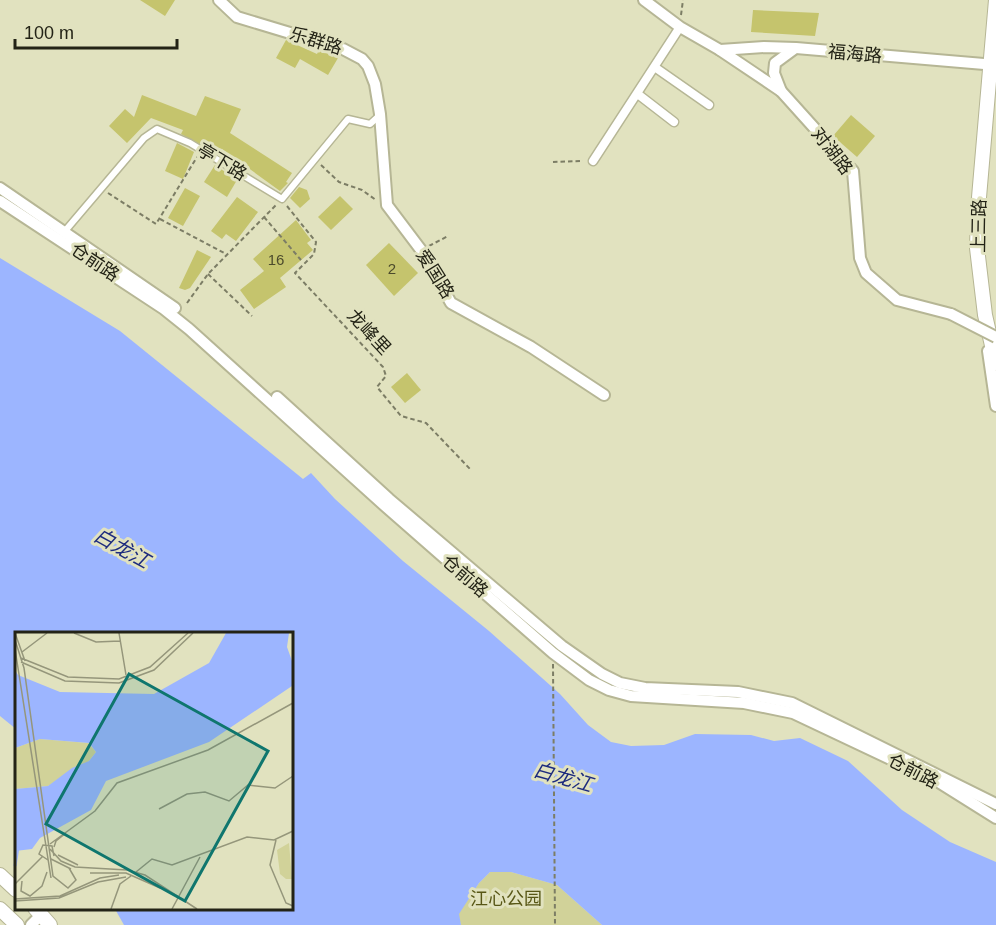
<svg xmlns="http://www.w3.org/2000/svg" width="996" height="925" font-family="Arial,'Noto Sans SC',sans-serif">
<style>
.green{fill:#d1d299}
.water{fill:#9cb5ff}
.building{fill:#c5c46d}
.lines{fill:none;stroke-linecap:round;stroke-linejoin:round}
.pedestrian-casing{stroke:#b6b695;stroke-width:9}
.minor-casing{stroke:#b6b695;stroke-width:11}
.tertiary-casing{stroke:#b6b695;stroke-width:14}
.primary-casing{stroke:#b6b695;stroke-width:16}
.path{stroke:#7c7d65;stroke-width:2;stroke-dasharray:4.5 3;stroke-linecap:butt}
.pedestrian{stroke:#fff;stroke-width:6}
.minor{stroke:#fff;stroke-width:8}
.tertiary{stroke:#fff;stroke-width:10}
.primary{stroke:#fff;stroke-width:14}
.tertiary-bridge-casing{stroke:#b6b695;stroke-width:14;stroke-linecap:butt}
.tertiary-bridge{stroke:#fff;stroke-width:10}
.labels{text-anchor:middle;stroke-width:6;stroke-linejoin:round;paint-order:stroke}
.number-label{font-size:15px;fill:#4c4b2c}
.street-label{font-size:18px;fill:#232316;stroke:#e1e2bf}
.park-label{font-size:18px;fill:#585716;stroke:#e1e2bf}
.water-label{font-size:20px;font-style:italic;fill:#1d2b7e;stroke:#e1e2bf}
.inset-river{fill:none;stroke:#9cb5ff;stroke-width:3}
.inset-road{fill:none;stroke:#95967b;stroke-width:1.5}
.view{fill:#0f766e;fill-opacity:0.15;stroke:#0f766e;stroke-width:3}
.inset-edge{fill:none;stroke:#232316;stroke-width:3}
</style>
<rect width="100%" height="100%" fill="#e1e2bf"/>
<polygon class="green" points="490,872 511,872 557,885 602,925 461,925 458,914 479,883"/>
<polygon class="water" points="0,258 120,331 303,479 311,473 335,499 403,561 489,631 560,694 588,725 611,742 631,746 664,745 695,734 751,735 774,741 800,738 848,761 902,810 950,842 996,862 996,925 602,925 557,885 511,872 490,872 479,883 459,914 461,925 124,925 115,909 291,908 291,634 16,634 16,729 0,716"/>
<g class="building">
<polygon points="140,0 175,0 165,16"/>
<polygon points="753,10 819,13 815,36 751,32"/>
<polygon points="286,40 317,54 319,50 338,58 328,75 300,59 295,68 276,58"/>
<polygon points="142,95 196,116 205,96 241,109 230,133 292,173 286,182 288,183 280,191 222,149 219,155 181,134 183,130 151,118 127,143 109,126 125,109 134,117"/>
<polygon points="851,115 875,136 857,157 833,136"/>
<polygon points="177,143 194,152 183,179 165,171"/>
<polygon points="215,165 237,180 227,197 204,182"/>
<polygon points="299,187 307,190 310,199 300,208 290,198"/>
<polygon points="185,188 200,196 183,226 168,218"/>
<polygon points="340,196 353,209 331,230 318,217"/>
<polygon points="237,197 258,212 236,241 226,234 222,239 211,231"/>
<polygon points="296,220 311,240 307,243 313,250 280,278 286,287 254,309 240,290 264,271 253,259"/>
<polygon points="389,243 418,273 394,296 366,265"/>
<polygon points="197,250 211,257 190,288 185,290 179,288"/>
<polygon points="407,373 421,390 405,403 391,387"/>
</g>
<g class="lines">
<defs>
<polyline id="pedestrian" points="65,231 144,138 157,129 190,143 282,199 348,119 370,124 380,115"/>
<g id="minor">
<polyline points="656,68 709,105"/>
<polyline points="639,95 674,122"/>
<polyline points="593,161 680,27"/>
</g>
<g id="tertiary">
<polyline points="219,0 237,17 343,49 362,59 368,66 375,84 380,114 387,205 421,250 451,303 531,347 604,395"/>
<polyline points="644,0 680,27 720,50 781,91 853,171 860,258 866,273 897,300 951,314"/>
<polyline points="720,50 764,47 796,48 996,65"/>
<polyline points="781,91 774,73 775,63 794,49"/>
<polyline points="0,188 175,308"/>
<polyline points="0,201 164,309 189,329 384,505 553,653 589,680 609,690 631,696 744,703 793,713 937,781 996,818"/>
<polyline points="988,351 996,406"/>
<polyline points="277,397 389,499 562,646 602,674 620,683 645,688 738,692 792,703 996,804"/>
<polyline points="31,925 41,915"/>
</g>
<g id="primary">
<polyline points="996,0 978,209 977,248 985,315 996,363"/>
<polyline points="0,875 16,890"/>
<polyline points="35,908 50,925"/>
<polyline points="0,909 17,925"/>
</g>
</defs>
<use href="#pedestrian" class="pedestrian-casing"/>
<use href="#minor" class="minor-casing"/>
<use href="#tertiary" class="tertiary-casing"/>
<use href="#primary" class="primary-casing"/>
<g class="path">
<polyline points="681,15 683,0"/>
<polyline points="553,162 583,161"/>
<polyline points="321,165 339,182 362,190 376,200"/>
<polyline points="108,193 156,224 197,157"/>
<polyline points="287,206 316,242 314,254 295,273 383,367 386,376 377,387 401,416 426,423 470,469"/>
<polyline points="264,217 301,260"/>
<polyline points="160,219 226,254"/>
<polyline points="429,246 448,236"/>
<polyline points="208,274 252,316"/>
<polyline points="187,303 208,274 276,205"/>
<polyline points="553,664 555,925"/>
</g>
<use href="#pedestrian" class="pedestrian"/>
<use href="#minor" class="minor"/>
<use href="#tertiary" class="tertiary"/>
<use href="#primary" class="primary"/>
<defs>
<polyline id="tertiary-bridge" points="951,314 996,337"/>
</defs>
<use href="#tertiary-bridge" class="tertiary-bridge-casing"/>
<use href="#tertiary-bridge" class="tertiary-bridge"/>
</g>
<g class="labels">
<g class="number-label">
<text x="276" y="265">16</text>
<text x="392" y="274">2</text>
</g>
<g class="street-label">
<text transform="translate(316 41) rotate(17)" y="6">乐群路</text>
<text transform="translate(855 54) rotate(5)" y="6">福海路</text>
<text transform="translate(832 151) rotate(52)" y="6">对湖路</text>
<text transform="translate(222 162) rotate(31)" y="6">亭下路</text>
<text transform="translate(979 226) rotate(-89)" y="6">上三路</text>
<text transform="translate(95 262) rotate(34)" y="6">仓前路</text>
<text transform="translate(435 274) rotate(58)" y="6">爱国路</text>
<text transform="translate(369 332) rotate(47)" y="6">龙峰里</text>
<text transform="translate(465 576) rotate(41)" y="6">仓前路</text>
<text transform="translate(913 771) rotate(27)" y="6">仓前路</text>
</g>
<g class="park-label">
<text x="506" y="905">江心公园</text>
</g>
<g class="water-label">
<text transform="translate(122 548) rotate(29)" y="7">白龙江</text>
<text transform="translate(563 777) rotate(16)" y="7">白龙江</text>
</g>
</g>
<g transform="translate(15 632)">
<rect width="278" height="278" fill="#e1e2bf"/>
<path d="M 25,107 L 73,111 L 81,120 L 74,129 L 33,154 L 0,157 L 0,116 ZM 274,211 L 277,247 L 271,247 L 265,242 L 262,218 Z" fill="#d1d299"/>
<path d="M 211,1 L 274,1 L 272,15 L 277,29 L 277,54 L 194,110 L 91,149 L 76,178 L 25,206 L 17,217 L 0,219 L 0,157 L 33,154 L 57,136 L 74,129 L 81,120 L 74,111 L 25,107 L 0,116 L 0,38 L 3,43 L 45,60 L 139,62 L 194,31 Z" fill="#9cb5ff"/>
<path class="inset-river" d="M 0,234 L 3,215"/>
<path class="inset-road" d="M 0,1 L 10,29M 59,1 L 81,10 L 105,9M 104,1 L 111,43M 0,8 L 9,36 L 38,244 L 53,256 L 61,248 L 54,236M 0,17 L 36,246M 7,20 L 32,1M 6,26 L 53,45 L 104,47 L 135,35 L 173,1M 6,30 L 50,49 L 104,51 L 139,38 L 178,1M 144,177 L 172,162 L 190,160 L 214,169 L 233,153 L 260,156 L 278,144M 261,208 L 255,233 L 271,271 L 278,274M 35,212 L 80,179 L 102,151 L 193,118 L 278,71M 39,215 L 41,209 L 51,201M 35,217 L 46,229 L 60,235 L 112,238 L 130,243 L 182,277M 43,223 L 63,233M 36,227 L 56,237M 33,228 L 24,222 L 28,213 L 37,214 L 39,224M 121,240 L 137,227 L 157,233 L 232,205 L 259,208 L 278,199M 75,241 L 111,241 L 145,256M 7,249 L 6,259 L 15,264 L 27,254 L 32,240M 0,252 L 28,224M 0,267 L 45,264 L 85,246 L 104,243M 0,269 L 44,266 L 83,250 L 111,245M 96,277 L 105,252 L 116,244M 157,277 L 185,225"/>
<path class="view" d="M 114,42 L 253,119 L 170,269 L 31,192 Z"/>
<rect width="278" height="278" class="inset-edge"/>
</g>
<path d="M15 39v9h162v-9" fill="none" stroke="#232316" stroke-width="3"/>
<text x="24" y="39" font-size="18" fill="#232316" stroke="#e1e2bf" stroke-width="4.5" paint-order="stroke">100 m</text>
</svg>
